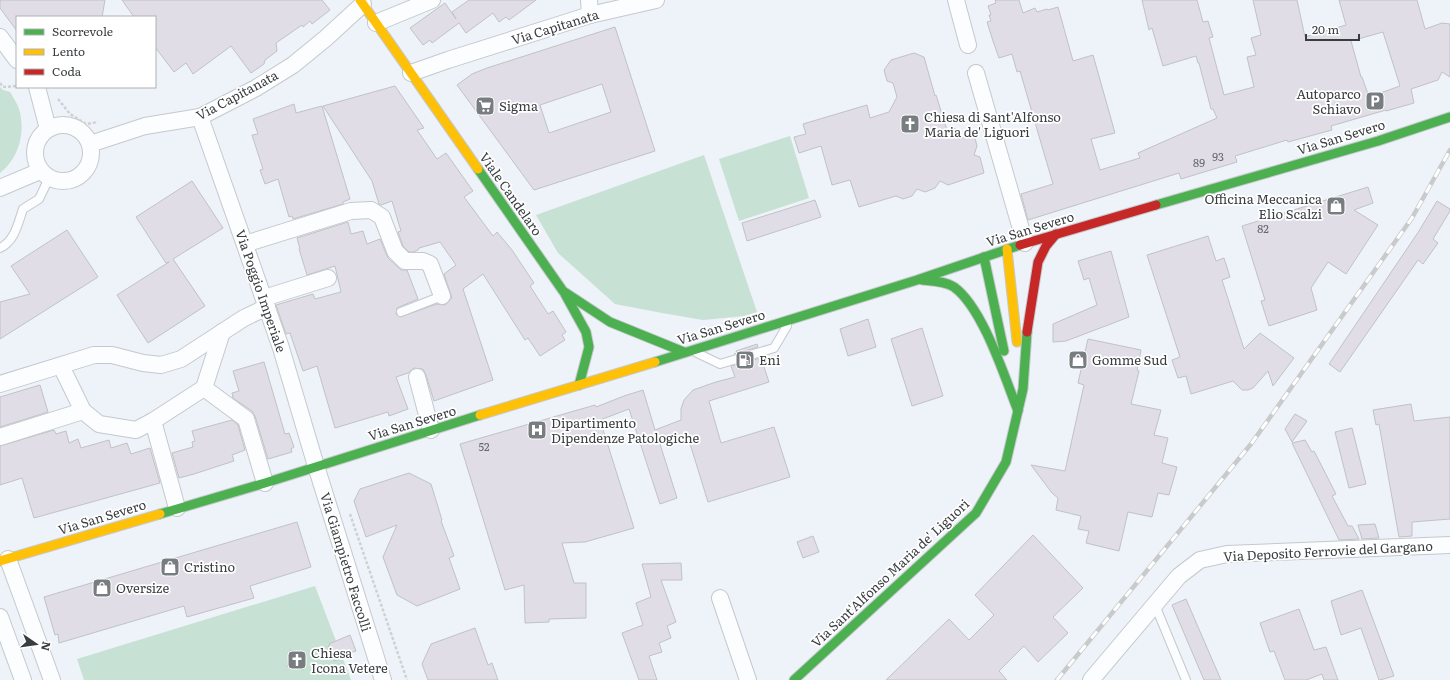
<svg xmlns="http://www.w3.org/2000/svg" width="1450" height="680" font-family="Literata,serif">
<style>
.green{fill:#c7e1d4}
.building{fill:#e0dde7;stroke:#c0c2c6;fill-rule:evenodd}
.lines{fill:none;stroke-linecap:round;stroke-linejoin:round}
.lane-casing{stroke:#c5c9cd;stroke-width:10}
.street-casing{stroke:#c5c9cd;stroke-width:18}
.fast-casing{stroke:#c5c9cd;stroke-width:11}
.slow-casing{stroke:#c5c9cd;stroke-width:11}
.jam-casing{stroke:#c5c9cd;stroke-width:11}
.path{stroke:#cfd1d3;stroke-width:2.5;stroke-dasharray:3 2;stroke-linecap:butt}
.lane{stroke:#fcfdfe;stroke-width:8}
.street{stroke:#fcfdfe;stroke-width:16}
.fast{stroke:#4caf50;stroke-width:9}
.slow{stroke:#ffc107;stroke-width:9}
.jam{stroke:#c62828;stroke-width:9}
.rail-casing{stroke:#c8cacb;stroke-width:4.5}
.rail{stroke:#fff;stroke-width:3;stroke-dasharray:9;stroke-linecap:butt}
.labels{text-anchor:middle;stroke-width:3.5;stroke-linejoin:round;paint-order:stroke}
.number-label{font-size:11px;fill:#66686c}
.street-label{font-size:13px;fill:#393d40;stroke:#fff}
.poi-label{font-size:13px;fill:#393d40;stroke:#fff;text-anchor:start}
</style>
<rect width="100%" height="100%" fill="#edf3f8"/>
<g class="green">
<path d="M 0,87 L 3,90 L 10,92 C 13,97 17,103 19,109 C 26,132 19,158 0,173 Z"/>
<polygon points="790,136 809,198 739,221 719,159"/>
<polygon points="704,155 757,312 744,316 703,320 662,313 615,304 558,253 536,215"/>
<polygon points="315,586 351,680 84,680 77,659"/>
</g>
<g class="building">
<polygon points="0,0 105,0 102,17 17,17 17,31 0,8"/>
<polygon points="122,0 322,0 330,10 312,24 310,21 303,27 302,25 276,43 277,51 265,60 264,64 251,73 231,46 193,74 186,63 174,72 155,47 155,17 134,17"/>
<polygon points="469,0 536,0 509,20 506,17 499,22 493,13 466,33 459,23 432,43 430,40 423,45 410,28 445,3 456,19 452,12"/>
<path d="M 995,0 L 1019,0 L 1023,13 L 1035,8 L 1037,12 L 1047,9 L 1048,10 L 1058,7 L 1073,61 L 1093,55 L 1115,133 L 1091,139 L 1100,170 L 1140,158 L 1138,153 L 1217,118 L 1213,109 L 1211,109 L 1199,63 L 1198,63 L 1196,56 L 1163,66 L 1152,28 L 1149,30 L 1142,0 L 1197,0 L 1203,22 L 1208,21 L 1213,37 L 1209,38 L 1224,95 L 1254,87 L 1247,57 L 1256,55 L 1251,38 L 1261,35 L 1253,0 L 1297,0 L 1305,37 L 1346,25 L 1339,0 L 1417,0 L 1425,29 L 1442,23 L 1450,24 L 1450,77 L 1442,72 L 1438,80 L 1411,89 L 1414,103 L 1386,111 L 1386,110 L 1331,126 L 1332,130 L 1288,142 L 1287,140 L 1235,156 L 1237,162 L 1181,179 L 1179,173 L 1028,220 L 1021,194 L 1053,184 L 1020,71 L 1017,72 L 1012,54 L 999,58 L 993,41 L 987,22 L 991,21 L 989,15 L 991,15 L 988,6 L 996,3 ZM 1383,32 L 1400,86 L 1369,97 L 1362,77 L 1361,77 L 1351,41 Z"/>
<path d="M 615,27 L 655,151 L 534,190 L 457,85 L 472,74 L 487,68 ZM 602,84 L 611,112 L 549,133 L 540,105 Z"/>
<polygon points="914,53 924,57 935,96 936,95 947,130 955,128 959,139 974,134 977,146 974,155 980,157 984,173 948,185 940,181 935,188 925,192 917,189 912,196 903,199 896,196 859,207 850,180 832,185 821,146 799,153 794,137 806,134 803,124 867,105 870,118 889,112 897,97 893,83 887,81 884,70 891,60"/>
<polygon points="395,86 424,128 417,130 437,159 446,153 473,191 464,197 493,236 497,232 512,250 534,283 530,286 548,314 553,311 566,332 562,335 565,340 540,356 528,338 525,340 483,274 463,289 493,380 434,401 426,375 423,369 414,368 408,373 396,377 408,409 389,416 388,412 335,428 317,366 303,371 290,333 286,334 276,305 313,294 315,299 341,292 335,266 307,275 299,249 300,249 297,238 348,222 351,234 363,231 367,244 380,239 388,258 401,270 407,270 418,299 397,308 396,314 400,317 437,304 445,305 452,298 444,274 456,265 440,242 419,248 418,250 413,252 409,252 403,246 398,232 401,231 392,201 381,205 379,204 372,181 323,106"/>
<polygon points="294,104 296,113 322,106 350,199 343,202 343,204 293,219 292,216 289,217 278,179 265,184 260,170 263,169 252,135 258,134 253,119"/>
<polygon points="192,181 223,228 173,259 205,306 148,343 117,295 169,262 166,263 136,217"/>
<polygon points="1368,187 1373,203 1354,210 1378,225 1346,274 1328,262 1311,288 1317,310 1269,326 1261,301 1265,300 1242,226"/>
<polygon points="815,200 821,217 747,241 742,223"/>
<polygon points="1437,201 1450,209 1450,211 1433,239 1438,243 1423,264 1418,260 1340,372 1329,364 1419,231"/>
<polygon points="67,230 98,277 0,339 0,302 30,294 11,266"/>
<polygon points="1208,236 1216,261 1224,258 1230,277 1222,280 1244,349 1260,333 1294,358 1273,386 1268,371 1253,388 1248,390 1242,390 1233,381 1191,394 1186,376 1178,378 1172,360 1180,357 1147,255"/>
<polygon points="1111,251 1129,317 1066,341 1053,342 1053,324 1097,305 1089,278 1084,280 1078,261"/>
<polygon points="868,319 876,347 848,356 840,329"/>
<polygon points="922,328 943,396 912,406 891,339"/>
<polygon points="1088,339 1141,350 1137,370 1139,371 1131,404 1161,410 1154,435 1168,438 1162,463 1177,467 1169,495 1158,493 1152,517 1128,512 1119,551 1086,543 1089,531 1078,529 1081,516 1056,510 1058,498 1052,493 1031,465 1065,471 1084,385 1078,383"/>
<polygon points="757,344 758,347 734,354 737,353 736,351"/>
<polygon points="761,358 769,382 709,401 721,443 774,427 790,477 708,502 687,434 660,444 677,498 660,504 629,409 600,420 634,528 585,542 562,543 574,583 586,583 586,618 549,619 549,622 525,623 524,585 505,590 460,444 595,405 596,407 624,396 643,390 655,430 681,420 681,409 684,400 693,390 716,382 735,377 731,366"/>
<polygon points="264,362 285,434 289,433 294,447 291,449 292,452 268,459 255,416 252,411 233,398 232,393 239,391 233,371"/>
<polygon points="40,385 48,412 0,427 0,397"/>
<polygon points="1411,404 1414,421 1450,417 1450,519 1412,522 1412,536 1399,537 1379,424 1376,425 1373,410"/>
<polygon points="1295,414 1307,421 1292,442 1285,429"/>
<polygon points="232,420 238,425 245,450 232,455 234,461 194,474 179,478 172,453 193,447 192,442 195,441 192,431"/>
<polygon points="1352,428 1366,484 1349,488 1335,432"/>
<polygon points="54,430 56,434 66,431 69,443 78,439 81,448 109,440 111,448 127,443 131,454 150,448 160,483 34,518 22,478 0,485 0,446"/>
<polygon points="1305,440 1312,452 1314,451 1336,494 1332,496 1348,526 1352,526 1359,539 1339,540 1292,443"/>
<polygon points="409,473 431,484 442,520 441,521 454,556 449,558 460,589 417,606 397,595 383,557 397,525 366,537 354,501 360,489"/>
<polygon points="297,522 311,567 250,586 254,598 187,617 184,606 59,643 58,634 55,635 44,597"/>
<polygon points="1375,524 1379,538 1362,539 1358,525"/>
<polygon points="1033,535 1083,588 1053,617 1068,633 1038,662 1024,646 999,671 1007,680 886,680 949,619 969,640 994,615 975,595"/>
<polygon points="813,536 819,552 803,558 797,542"/>
<polygon points="681,563 682,580 661,580 676,622 667,626 671,638 659,643 662,652 649,656 657,680 639,680 622,633 643,625 636,603 651,597 642,564"/>
<polygon points="1362,590 1394,676 1380,680 1379,680 1361,628 1341,635 1331,601"/>
<polygon points="1186,599 1195,620 1221,680 1204,680 1172,605"/>
<polygon points="1299,609 1314,650 1326,647 1338,680 1324,680 1322,674 1306,680 1285,680 1274,651 1270,652 1260,623"/>
<polygon points="475,628 488,665 492,663 498,680 428,680 422,664 431,644"/>
<polygon points="350,635 356,651 347,654 348,656 334,661 328,646 330,645 329,644"/>
<polygon points="290,650 306,653 303,670 287,666"/>
</g>
<g class="lines">
<defs>
<g id="lane">
<path d="M 0,248 C 15,241 18,223 23,209 L 39,199 L 49,178"/>
<polyline points="401,312 442,296"/>
<polyline points="697,353 720,364 774,348 787,326"/>
<polyline points="1155,605 1186,680"/>
</g>
<g id="street">
<polyline points="589,0 590,15"/>
<polyline points="956,0 968,45"/>
<polyline points="376,23 432,0"/>
<polyline points="0,37 17,60"/>
<polyline points="411,73 448,60 590,15 656,0"/>
<polyline points="976,73 1025,243"/>
<polyline points="37,87 48,129"/>
<polyline points="200,117 281,348 316,466 383,680"/>
<circle cx="63" cy="153" r="28"/>
<polyline points="90,144 145,126 200,117 256,88 293,65 326,38 363,4"/>
<polyline points="0,188 40,171"/>
<polyline points="245,244 351,211 371,210 382,217 395,251 405,261 423,261 430,264 442,296"/>
<polyline points="264,298 328,278"/>
<polyline points="61,366 83,411 99,424 136,430 153,421 204,388 222,332"/>
<polyline points="417,377 431,430"/>
<polyline points="0,384 94,355 112,355 143,363 161,365 181,359 244,318 267,307"/>
<polyline points="204,388 246,419 265,483"/>
<polyline points="153,421 177,508"/>
<polyline points="0,437 83,411"/>
<polyline points="8,559 52,680"/>
<polyline points="720,598 748,680"/>
<polyline points="0,617 23,680"/>
<polyline points="1091,680 1179,576 1200,560 1227,554 1450,545"/>
</g>
<g id="fast">
<polyline points="478,169 563,291 610,322 684,352"/>
<polyline points="1156,205 1378,141 1450,117"/>
<polyline points="984,257 1004,351"/>
<path d="M 922,280 C 933,281 945,281 954,287 C 983,308 1005,378 1018,411"/>
<polyline points="565,294 586,332 589,347 579,385"/>
<polyline points="655,362 917,280 1020,245"/>
<polyline points="160,514 265,483 480,415"/>
<polyline points="794,680 976,513 1006,462 1023,389 1027,332"/>
</g>
<g id="slow">
<polyline points="360,0 478,169"/>
<polyline points="1007,249 1017,342"/>
<polyline points="480,415 655,362"/>
<polyline points="0,561 160,514"/>
</g>
<g id="jam">
<polyline points="1020,245 1156,205"/>
<polyline points="1027,332 1038,262 1046,246 1056,234"/>
</g>
</defs>
<use href="#lane" class="lane-casing"/>
<use href="#street" class="street-casing"/>
<use href="#fast" class="fast-casing"/>
<use href="#slow" class="slow-casing"/>
<use href="#jam" class="jam-casing"/>
<g class="path">
<polyline points="0,83 3,87 17,86"/>
<polyline points="58,99 70,114 86,124 98,122"/>
<polyline points="350,514 407,680"/>
</g>
<use href="#lane" class="lane"/>
<use href="#street" class="street"/>
<use href="#fast" class="fast"/>
<use href="#slow" class="slow"/>
<use href="#jam" class="jam"/>
<defs>
<polyline id="rail" points="1057,680 1251,444 1412,218 1450,150"/>
</defs>
<use href="#rail" class="rail-casing"/>
<use href="#rail" class="rail"/>
</g>
<defs>
<symbol id="parking-square" viewBox="-11 -11 22 22"><rect x="-9" y="-9" width="18" height="18" rx="4" fill="#787d80" stroke="#fff"/><path d="M-3.5-5.5H1a3.5 3.5 0 0 1 0 7H-1V5.5H-3.5ZM-1-3.4V-.6H.8a1.4 1.4 0 0 0 0-2.8Z" fill="#fff"/></symbol>
<symbol id="supermarket-square" viewBox="-11 -11 22 22"><rect x="-9" y="-9" width="18" height="18" rx="4" fill="#787d80" stroke="#fff"/><path d="M-6-5.5h2.5l.6 2H6L4.5 2H-2.5L-4.4-4H-6ZM-1.5 3.2a1.3 1.3 0 1 0 .1 0ZM3 3.2a1.3 1.3 0 1 0 .1 0Z" fill="#fff"/></symbol>
<symbol id="church-square" viewBox="-11 -11 22 22"><rect x="-9" y="-9" width="18" height="18" rx="4" fill="#787d80" stroke="#fff"/><path d="M-1.2-6h2.4v3.5h3.3v2.4h-3.3V6h-2.4V-.1h-3.3v-2.4h3.3Z" fill="#fff"/></symbol>
<symbol id="shop-square" viewBox="-11 -11 22 22"><rect x="-9" y="-9" width="18" height="18" rx="4" fill="#787d80" stroke="#fff"/><path d="M-5-2.5h2.3a2.7 3.5 0 0 1 5.4 0H5L5.5 6h-11ZM-1.5-2.5h3a1.5 2.3 0 0 0-3 0Z" fill="#fff"/></symbol>
<symbol id="fuel-square" viewBox="-11 -11 22 22"><rect x="-9" y="-9" width="18" height="18" rx="4" fill="#787d80" stroke="#fff"/><path d="M-5.5-6h7V0h2V4h1.3V-2.5L3-4.5l.8-.8L6-3V5H2.5V1h-1V6h-7ZM-4.2-4.7v3.2H.2V-4.7Z" fill="#fff"/></symbol>
<symbol id="hospital-square" viewBox="-11 -11 22 22"><rect x="-9" y="-9" width="18" height="18" rx="4" fill="#787d80" stroke="#fff"/><path d="M-5-5h3v3.5h4V-5h3V5h-3V1.5h-4V5h-3Z" fill="#fff"/></symbol>
</defs>
<g fill-rule="evenodd">
<use href="#parking-square" x="1364" y="90" width="22" height="22"/>
<use href="#supermarket-square" x="474" y="95" width="22" height="22"/>
<use href="#church-square" x="899" y="113" width="22" height="22"/>
<use href="#shop-square" x="1325" y="195" width="22" height="22"/>
<use href="#fuel-square" x="734" y="349" width="22" height="22"/>
<use href="#shop-square" x="1067" y="349" width="22" height="22"/>
<use href="#hospital-square" x="526" y="419" width="22" height="22"/>
<use href="#shop-square" x="159" y="556" width="22" height="22"/>
<use href="#shop-square" x="91" y="577" width="22" height="22"/>
<use href="#church-square" x="286" y="649" width="22" height="22"/>
</g>
<g class="labels">
<g class="number-label">
<text x="1218" y="161">93</text>
<text x="1199" y="167">89</text>
<text x="1263" y="233">82</text>
<text x="484" y="451">52</text>
</g>
<g class="street-label">
<text transform="translate(555 27) rotate(-17)" y="5">Via Capitanata</text>
<text transform="translate(237 95) rotate(-28)" y="5">Via Capitanata</text>
<text transform="translate(1341 137) rotate(-17)" y="5">Via San Severo</text>
<text transform="translate(511 194) rotate(55)" y="5">Viale Candelaro</text>
<text transform="translate(1030 229) rotate(-17)" y="5">Via San Severo</text>
<text transform="translate(261 291) rotate(71)" y="5">Via Poggio Imperiale</text>
<text transform="translate(721 327) rotate(-17)" y="5">Via San Severo</text>
<text transform="translate(412 423) rotate(-17)" y="5">Via San Severo</text>
<text transform="translate(102 517) rotate(-17)" y="5">Via San Severo</text>
<text transform="translate(1328 551) rotate(-3)" y="5">Via Deposito Ferrovie del Gargano</text>
<text transform="translate(346 562) rotate(73)" y="5">Via Giampietro Faccolli</text>
<text transform="translate(890 573) rotate(-43)" y="5">Via Sant'Alfonso Maria de' Liguori</text>
</g>
<g class="poi-label">
<text x="1361" y="99" text-anchor="end">Autoparco<tspan x="1361" dy="15">Schiavo</tspan></text>
<text x="499" y="111">Sigma</text>
<text x="924" y="122">Chiesa di Sant'Alfonso<tspan x="924" dy="15">Maria de' Liguori</tspan></text>
<text x="1322" y="204" text-anchor="end">Officina Meccanica<tspan x="1322" dy="15">Elio Scalzi</tspan></text>
<text x="759" y="365">Eni</text>
<text x="1092" y="365">Gomme Sud</text>
<text x="551" y="428">Dipartimento<tspan x="551" dy="15">Dipendenze Patologiche</tspan></text>
<text x="184" y="572">Cristino</text>
<text x="116" y="593">Oversize</text>
<text x="311" y="658">Chiesa<tspan x="311" dy="15">Icona Vetere</tspan></text>
</g>
</g>
<rect x="16" y="16" width="140" height="72" fill="#ffffff" stroke="#b0b1b3"/>
<rect x="24" y="29" width="20" height="6" fill="#4caf50" stroke="#b0b1b3"/>
<text x="52" y="36" font-size="12" fill="#393d40">Scorrevole</text>
<rect x="24" y="49" width="20" height="6" fill="#ffc107" stroke="#b0b1b3"/>
<text x="52" y="56" font-size="12" fill="#393d40">Lento</text>
<rect x="24" y="69" width="20" height="6" fill="#c62828" stroke="#b0b1b3"/>
<text x="52" y="76" font-size="12" fill="#393d40">Coda</text>
<g transform="translate(36 644) rotate(103)" stroke="#ffffff" stroke-width="3" paint-order="stroke">
<path d="M0-3L7 15L0 10L-7 15Z" fill="#393d40"/>
<text y="-6" font-size="11" font-weight="bold" text-anchor="middle" fill="#393d40">N</text>
</g>
<path d="M1306 34v6h53v-6" fill="none" stroke="#393d40" stroke-width="2"/>
<text x="1312" y="34" font-size="12" fill="#393d40" stroke="#ffffff" stroke-width="3" paint-order="stroke">20 m</text>
</svg>
